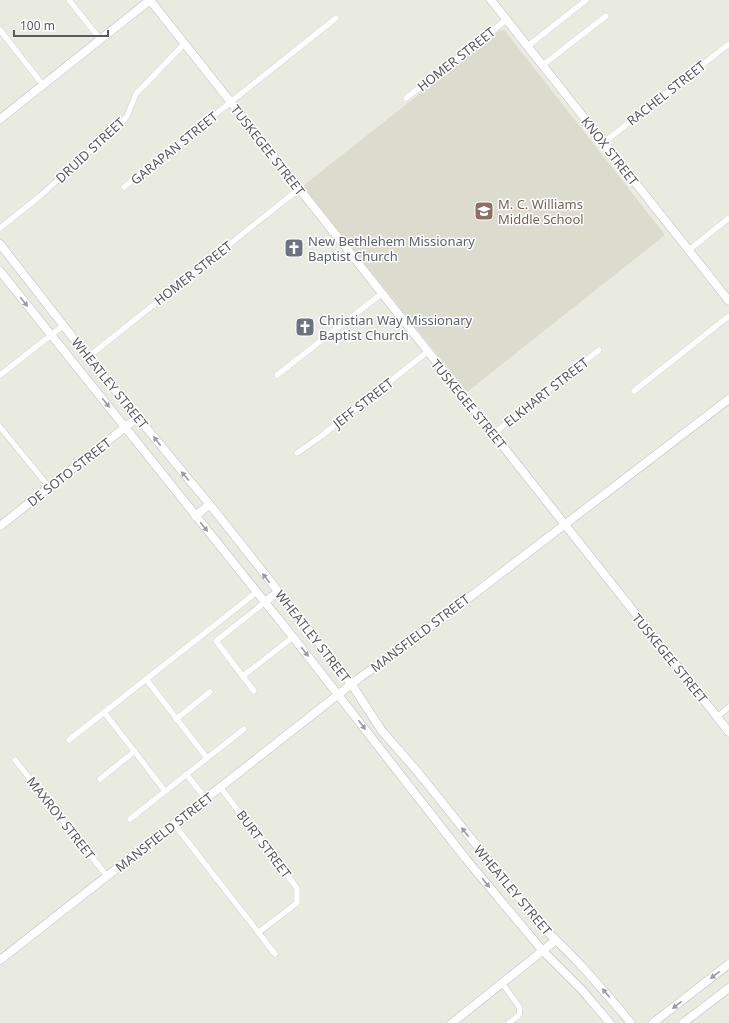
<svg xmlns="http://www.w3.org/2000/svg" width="729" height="1023" font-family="'Noto Sans',sans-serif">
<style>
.education{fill:#dbdbce}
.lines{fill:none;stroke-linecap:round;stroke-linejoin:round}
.street-casing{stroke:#b7b8be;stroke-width:6}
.secondary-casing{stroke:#babbc3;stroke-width:9}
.street{stroke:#fff;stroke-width:5.5}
.secondary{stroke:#fff;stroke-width:8}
.oneway{fill:#9b9ca0}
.labels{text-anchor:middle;stroke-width:3;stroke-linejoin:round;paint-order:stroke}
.street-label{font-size:13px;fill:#585a60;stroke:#fff}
.education-label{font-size:13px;fill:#785e54;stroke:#fff;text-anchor:start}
.worship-label{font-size:13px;fill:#5b616d;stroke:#fff;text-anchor:start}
</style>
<rect width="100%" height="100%" fill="#eaebe0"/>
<polygon class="education" points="500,30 505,31 665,235 467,392 303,186"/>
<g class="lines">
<defs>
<g id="street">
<polyline points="69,0 100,39"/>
<polyline points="0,30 43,85"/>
<polyline points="528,46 586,0"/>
<polyline points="543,65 606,16"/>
<polyline points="406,98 506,20"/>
<polyline points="603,143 729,44"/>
<polyline points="124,187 336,18"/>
<polyline points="0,228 40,196 123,121 127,116 136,94 184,44"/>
<polyline points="689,250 729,218"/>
<polyline points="88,357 299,189"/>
<polyline points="0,375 64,325"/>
<polyline points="277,375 381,294"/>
<polyline points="634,391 729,316"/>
<polyline points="0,427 49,487"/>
<polyline points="493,434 599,350"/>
<polyline points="297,453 320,437 427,352"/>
<polyline points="243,676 293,637"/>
<polyline points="146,679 207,758"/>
<polyline points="254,691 216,641 265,602"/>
<polyline points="104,712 165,791"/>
<polyline points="717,717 729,707"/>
<polyline points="176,719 210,692"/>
<polyline points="69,740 257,592"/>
<polyline points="15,760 107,876"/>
<polyline points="186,774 206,799"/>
<polyline points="100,779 135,751"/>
<polyline points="221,788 297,888 297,903 259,932"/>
<polyline points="130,819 244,729"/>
<polyline points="174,824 275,954"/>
<polyline points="502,983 520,1008 519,1015 509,1023"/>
</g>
<g id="secondary">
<polyline points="150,0 729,732"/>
<polyline points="491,0 729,301"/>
<polyline points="0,119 150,0"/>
<path d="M 0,244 L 88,357 L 215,511 L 352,685 L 382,731 L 417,771 L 543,928 C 575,956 603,990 631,1023"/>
<polyline points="0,271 293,637 466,859 542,950 582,990 610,1023"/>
<polyline points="195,516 209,505"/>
<polyline points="0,526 138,417"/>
<polyline points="265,602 278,592"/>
<polyline points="0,960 358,679 449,613 729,399"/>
<polyline points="452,1023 556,940"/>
<polyline points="653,1023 729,964"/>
<polyline points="683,1023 729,988"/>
</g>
</defs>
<use href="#street" class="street-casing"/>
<use href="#secondary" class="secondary-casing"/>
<use href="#street" class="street"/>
<use href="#secondary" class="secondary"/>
</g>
<defs><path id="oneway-solid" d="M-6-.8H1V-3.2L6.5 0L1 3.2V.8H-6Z"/></defs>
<g class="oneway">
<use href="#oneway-solid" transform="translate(24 302) rotate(51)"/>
<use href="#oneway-solid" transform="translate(106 403) rotate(52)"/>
<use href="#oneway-solid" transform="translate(157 441) rotate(-128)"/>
<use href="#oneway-solid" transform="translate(185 476) rotate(-130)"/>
<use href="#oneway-solid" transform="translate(204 527) rotate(51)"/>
<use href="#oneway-solid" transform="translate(266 578) rotate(-128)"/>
<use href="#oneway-solid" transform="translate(305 652) rotate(52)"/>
<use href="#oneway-solid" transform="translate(362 725) rotate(53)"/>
<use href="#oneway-solid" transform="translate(465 832) rotate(-128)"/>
<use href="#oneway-solid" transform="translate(486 883) rotate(51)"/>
<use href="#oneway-solid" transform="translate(715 975) rotate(143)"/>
<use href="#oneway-solid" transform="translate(606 993) rotate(-131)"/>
<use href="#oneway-solid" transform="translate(677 1005) rotate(142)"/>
</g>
<defs>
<symbol id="school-square" viewBox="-11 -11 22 22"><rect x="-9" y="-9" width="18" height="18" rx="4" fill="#8d6e63" stroke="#fff"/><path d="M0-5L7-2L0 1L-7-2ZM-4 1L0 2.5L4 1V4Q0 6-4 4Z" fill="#fff"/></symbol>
<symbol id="church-square" viewBox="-11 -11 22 22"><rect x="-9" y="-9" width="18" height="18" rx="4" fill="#6b7280" stroke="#fff"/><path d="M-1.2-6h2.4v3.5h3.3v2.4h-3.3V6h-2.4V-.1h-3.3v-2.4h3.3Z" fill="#fff"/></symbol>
</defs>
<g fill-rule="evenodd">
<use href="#school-square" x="473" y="200" width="22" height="22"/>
<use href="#church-square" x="283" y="237" width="22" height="22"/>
<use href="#church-square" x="294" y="316" width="22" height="22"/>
</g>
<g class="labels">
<g class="street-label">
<text transform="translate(456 59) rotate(-38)" y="5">HOMER STREET</text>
<text transform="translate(666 93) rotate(-38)" y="5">RACHEL STREET</text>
<text transform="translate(174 148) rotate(-39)" y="5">GARAPAN STREET</text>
<text transform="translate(90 150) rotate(-43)" y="5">DRUID STREET</text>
<text transform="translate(268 150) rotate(52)" y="5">TUSKEGEE STREET</text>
<text transform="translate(610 151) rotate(52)" y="5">KNOX STREET</text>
<text transform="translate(193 273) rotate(-38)" y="5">HOMER STREET</text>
<text transform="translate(110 383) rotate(51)" y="5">WHEATLEY STREET</text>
<text transform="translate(546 392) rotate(-38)" y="5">ELKHART STREET</text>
<text transform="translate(363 403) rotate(-38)" y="5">JEFF STREET</text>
<text transform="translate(469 404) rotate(51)" y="5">TUSKEGEE STREET</text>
<text transform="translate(69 472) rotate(-38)" y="5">DE SOTO STREET</text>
<text transform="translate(420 633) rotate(-37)" y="5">MANSFIELD STREET</text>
<text transform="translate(313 636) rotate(52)" y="5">WHEATLEY STREET</text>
<text transform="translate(670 658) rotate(51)" y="5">TUSKEGEE STREET</text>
<text transform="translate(61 818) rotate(52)" y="5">MAXROY STREET</text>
<text transform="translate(164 832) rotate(-38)" y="5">MANSFIELD STREET</text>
<text transform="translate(264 844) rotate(53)" y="5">BURT STREET</text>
<text transform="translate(513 890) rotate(50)" y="5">WHEATLEY STREET</text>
</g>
<g class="education-label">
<text x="498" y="209">M. C. Williams<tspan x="498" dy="15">Middle School</tspan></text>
</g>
<g class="worship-label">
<text x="308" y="246">New Bethlehem Missionary<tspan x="308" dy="15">Baptist Church</tspan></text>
<text x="319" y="325">Christian Way Missionary<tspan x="319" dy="15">Baptist Church</tspan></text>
</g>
</g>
<path d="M14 30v6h94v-6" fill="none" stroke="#585a60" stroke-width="2"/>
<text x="20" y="30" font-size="12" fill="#585a60" stroke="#ffffff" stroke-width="3" paint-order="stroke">100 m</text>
</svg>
